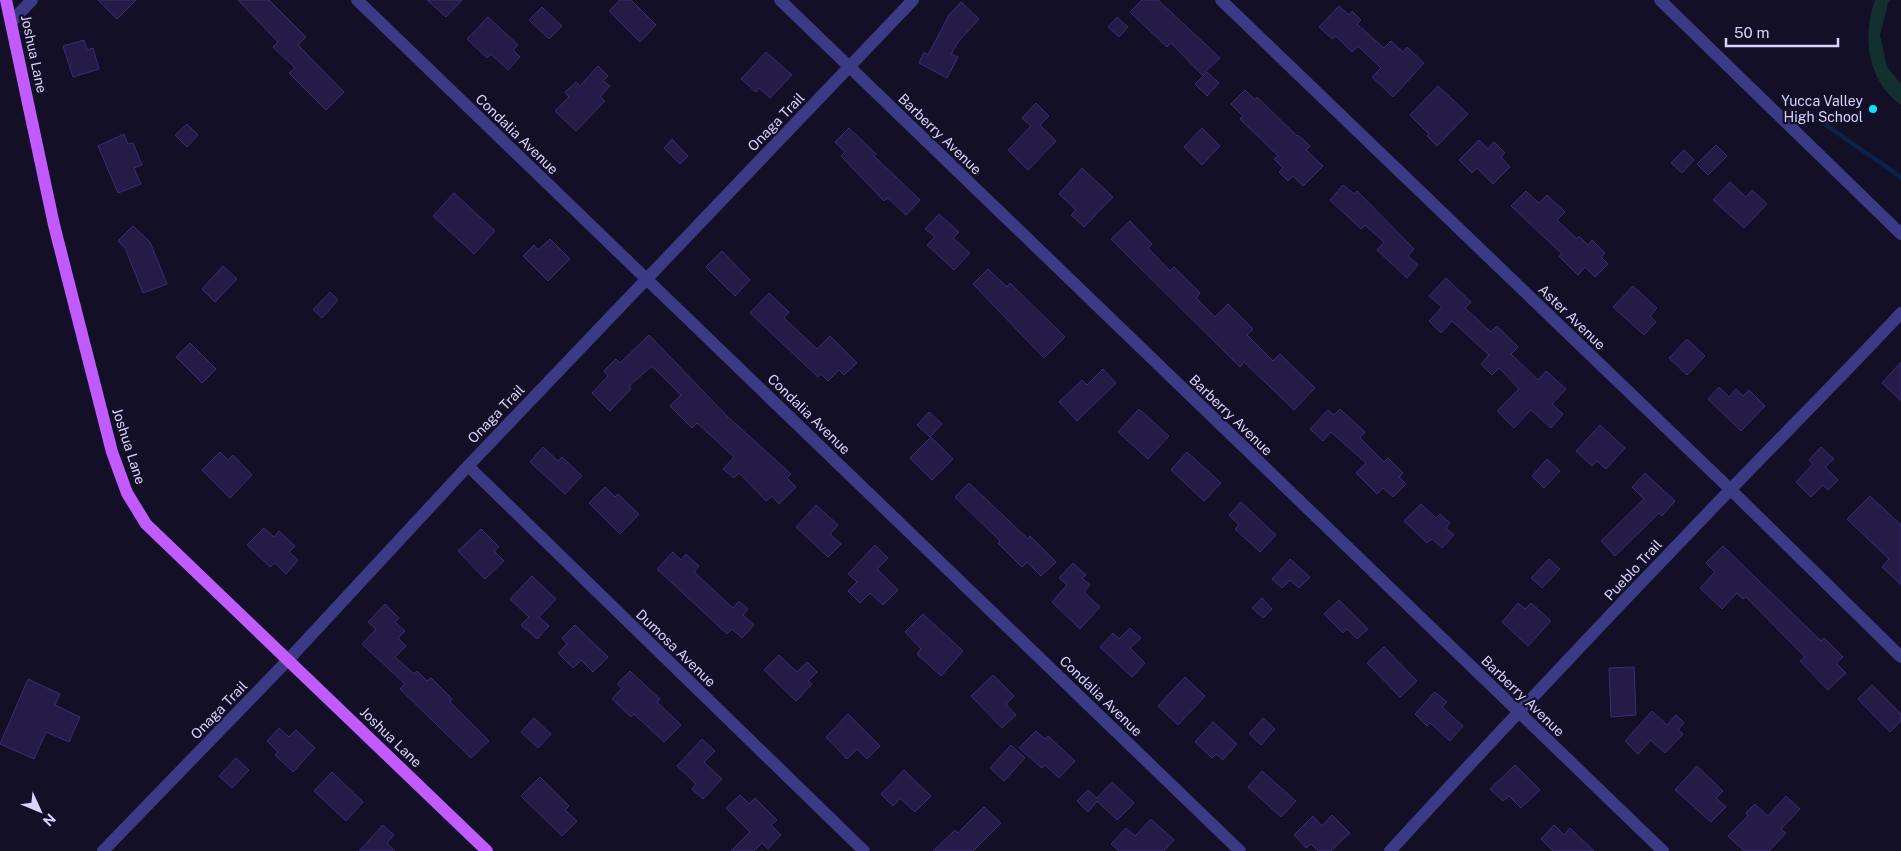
<svg xmlns="http://www.w3.org/2000/svg" width="1901" height="851" font-family="'Public Sans',sans-serif">
<style>
.green{fill:#12302f}
.lines{fill:none;stroke-linecap:round;stroke-linejoin:round}
.stream{stroke:#0c2248;stroke-width:4.5}
.building{fill:#241b47;stroke:#3b2d73}
.minor{stroke:#3d3a85;stroke-width:12}
.major{stroke:#c25bff;stroke-width:12}
.poi-dot{fill:#00e5ff;stroke:#130f26;stroke-width:2}
.labels{text-anchor:middle;stroke-width:4.5;stroke-linejoin:round;paint-order:stroke}
.street-label{font-size:14px;fill:#d9d4ff;stroke:#130f26}
.poi-label{font-size:14px;fill:#d9d4ff;stroke:#130f26;text-anchor:end}
</style>
<rect width="100%" height="100%" fill="#130f26"/>
<path class="green" d="M 1875,0 L 1891,0 L 1888,3 L 1880,35 L 1887,67 L 1901,84 L 1901,105 C 1867,81 1862,36 1875,0 Z"/>
<g class="lines">
<polyline class="stream" points="1810,114 1901,177"/>
</g>
<g class="building">
<polygon points="98,0 136,0 117,19"/>
<polygon points="238,0 269,0 306,37 298,45 344,92 326,110 289,73 295,68 273,47 278,42"/>
<polygon points="427,0 462,0 446,17"/>
<polygon points="620,0 631,0 656,25 640,42 609,11"/>
<polygon points="1142,0 1158,0 1220,58 1202,75 1171,43 1167,47 1130,12"/>
<polygon points="961,2 979,19 958,42 951,54 958,57 947,78 919,63 924,52 928,55 949,15"/>
<polygon points="1339,6 1349,15 1352,11 1361,20 1357,24 1384,48 1391,41 1403,52 1407,47 1424,63 1393,97 1372,77 1381,68 1358,46 1352,52 1336,36 1332,39 1319,27"/>
<polygon points="542,7 562,26 549,39 529,20"/>
<polygon points="488,17 518,45 513,50 520,57 508,70 491,54 487,58 467,39"/>
<polygon points="1117,17 1128,27 1119,37 1108,27"/>
<polygon points="84,40 87,50 93,48 99,69 73,77 63,46"/>
<polygon points="766,52 792,75 770,98 759,88 756,92 741,79"/>
<polygon points="598,66 608,76 603,81 610,86 600,97 605,101 576,131 555,111 569,97 565,92 576,82 580,86"/>
<polygon points="1207,72 1219,83 1207,96 1195,84"/>
<polygon points="1438,86 1468,114 1437,146 1427,136 1429,134 1410,115"/>
<polygon points="1245,90 1255,100 1257,97 1297,136 1298,135 1310,146 1306,150 1323,166 1303,186 1293,176 1288,181 1279,172 1283,168 1274,159 1278,156 1240,119 1243,116 1231,104"/>
<polygon points="1036,103 1049,116 1040,125 1056,141 1028,170 1008,150 1031,126 1022,118"/>
<polygon points="187,124 198,135 187,147 175,135"/>
<polygon points="849,128 876,154 874,156 920,200 906,215 888,198 884,201 841,156 845,152 835,142"/>
<polygon points="1202,128 1220,146 1202,165 1184,147"/>
<polygon points="124,134 128,144 133,143 142,165 134,168 141,184 118,193 98,146"/>
<polygon points="672,139 688,156 680,164 664,148"/>
<polygon points="1479,140 1488,149 1494,142 1505,153 1501,157 1510,167 1493,184 1477,168 1472,173 1459,160"/>
<polygon points="1716,145 1727,156 1708,175 1697,164"/>
<polygon points="1684,150 1694,160 1682,173 1671,163"/>
<polygon points="1082,168 1113,197 1084,227 1071,215 1076,210 1059,194"/>
<polygon points="1730,182 1746,197 1752,190 1767,204 1744,228 1713,200"/>
<polygon points="1343,185 1354,194 1357,191 1414,249 1408,256 1418,265 1407,278 1377,250 1384,242 1365,225 1361,229 1330,200"/>
<polygon points="1526,191 1539,203 1547,195 1565,212 1557,220 1577,239 1579,236 1588,245 1592,240 1605,253 1601,257 1608,264 1595,277 1585,267 1578,275 1559,256 1562,254 1511,206"/>
<polygon points="454,193 495,231 474,254 433,216"/>
<polygon points="939,214 959,232 953,238 970,253 954,270 927,245 935,237 925,229"/>
<polygon points="1130,221 1152,244 1148,248 1170,271 1174,267 1200,293 1196,298 1215,317 1228,304 1253,329 1247,335 1273,361 1280,354 1315,388 1294,410 1244,362 1240,367 1111,239"/>
<polygon points="133,226 150,242 167,284 143,293 125,248 118,241"/>
<polygon points="550,239 570,259 548,281 523,256 534,245 538,250"/>
<polygon points="722,251 750,280 735,296 706,267"/>
<polygon points="223,266 237,279 215,302 202,289"/>
<polygon points="988,269 1007,287 1010,283 1065,337 1044,358 973,284"/>
<polygon points="1446,278 1471,302 1465,308 1491,332 1497,326 1518,347 1511,354 1538,380 1546,371 1566,389 1552,404 1563,414 1551,428 1531,410 1514,428 1497,411 1519,389 1499,368 1492,375 1481,364 1489,355 1452,321 1441,333 1429,321 1442,307 1429,296"/>
<polygon points="1633,286 1657,308 1650,316 1656,322 1644,335 1613,307"/>
<polygon points="330,292 338,300 322,318 313,310"/>
<polygon points="769,293 789,312 784,318 817,349 830,336 857,363 844,375 839,370 828,381 821,374 818,377 750,313"/>
<polygon points="649,335 727,416 791,474 787,478 796,487 779,504 772,496 766,501 739,473 734,478 723,469 734,457 697,423 692,428 670,406 681,395 652,366 629,386 631,389 610,411 592,393 608,376 604,371 616,359 620,363"/>
<polygon points="1687,339 1705,356 1687,375 1669,358"/>
<polygon points="190,343 216,369 202,383 176,357"/>
<polygon points="1901,362 1901,401 1882,383"/>
<polygon points="1103,369 1116,383 1077,421 1059,402 1082,380 1087,385"/>
<polygon points="1719,387 1729,397 1736,389 1743,396 1749,390 1765,406 1741,431 1708,399"/>
<polygon points="1139,409 1169,436 1148,459 1118,432"/>
<polygon points="1340,409 1365,432 1360,438 1384,462 1388,458 1403,473 1399,477 1406,484 1393,497 1383,488 1377,494 1356,473 1366,463 1331,432 1323,441 1310,429 1328,410 1334,415"/>
<polygon points="929,412 942,424 930,437 917,425"/>
<polygon points="1600,425 1625,448 1606,469 1597,461 1592,466 1576,451"/>
<polygon points="931,437 953,459 932,480 910,458"/>
<polygon points="543,447 558,461 562,457 582,476 565,494 530,462"/>
<polygon points="1821,447 1834,459 1825,467 1838,480 1828,490 1823,485 1811,497 1796,482 1813,464 1809,460"/>
<polygon points="220,452 228,460 233,455 252,475 230,498 202,470"/>
<polygon points="1187,452 1221,483 1204,501 1171,470"/>
<polygon points="1547,459 1560,471 1544,488 1532,476"/>
<polygon points="1645,473 1675,501 1662,516 1659,513 1615,556 1601,541 1644,499 1632,487"/>
<polygon points="969,483 1028,539 1030,536 1056,562 1041,576 1027,562 1022,567 998,543 1000,541 955,497"/>
<polygon points="605,487 615,497 618,494 639,514 620,534 589,503"/>
<polygon points="1870,496 1901,525 1901,585 1882,567 1889,559 1847,519"/>
<polygon points="1241,502 1276,535 1260,552 1235,529 1239,525 1229,515"/>
<polygon points="1421,504 1436,518 1440,514 1450,523 1446,528 1454,535 1442,548 1432,539 1427,543 1404,521"/>
<polygon points="816,505 838,525 830,534 841,544 828,557 796,527"/>
<polygon points="264,528 274,537 279,531 295,546 289,552 298,560 286,574 275,563 270,567 247,545"/>
<polygon points="481,529 499,547 494,551 504,561 485,579 458,551"/>
<polygon points="875,545 888,558 877,569 898,590 883,605 870,593 860,603 848,591 857,582 848,574"/>
<polygon points="1723,546 1821,641 1824,638 1843,657 1836,663 1846,673 1828,690 1800,661 1805,657 1746,597 1743,599 1737,593 1722,609 1700,588 1715,572 1706,563"/>
<polygon points="673,552 681,560 686,554 699,566 694,572 733,608 739,601 748,609 743,615 754,625 742,638 732,629 727,634 657,569"/>
<polygon points="1290,559 1310,577 1299,588 1290,580 1282,588 1272,579"/>
<polygon points="1549,559 1560,569 1542,588 1531,578"/>
<polygon points="1073,563 1086,575 1082,578 1090,585 1084,592 1100,607 1080,629 1052,602 1067,585 1059,578"/>
<polygon points="532,576 556,599 539,617 549,626 537,639 521,625 529,617 510,599"/>
<polygon points="1262,598 1272,609 1263,618 1252,608"/>
<polygon points="1339,600 1368,629 1357,639 1347,629 1343,633 1324,614"/>
<polygon points="1518,603 1525,609 1531,603 1551,621 1528,646 1502,622"/>
<polygon points="385,604 399,618 395,622 405,631 398,638 406,646 395,657 414,674 417,671 427,681 431,678 452,699 450,702 489,741 471,758 400,689 405,684 362,644 376,629 368,622"/>
<polygon points="923,614 963,651 941,676 917,654 921,649 905,632"/>
<polygon points="575,625 608,657 593,672 581,660 573,668 558,653 567,644 562,638"/>
<polygon points="1130,628 1141,638 1130,648 1145,663 1132,677 1100,647 1113,633 1119,639"/>
<polygon points="1384,647 1417,681 1400,697 1367,663"/>
<polygon points="779,655 797,672 807,662 817,672 808,681 812,684 796,701 764,670"/>
<polygon points="1634,667 1636,715 1611,717 1609,668"/>
<polygon points="630,671 660,699 657,702 681,725 664,742 634,714 631,717 612,699 622,688 617,684"/>
<polygon points="993,675 1014,696 1006,704 1016,715 1002,728 971,696"/>
<polygon points="1185,677 1205,696 1178,725 1158,706"/>
<polygon points="28,679 60,694 55,705 80,717 69,742 46,732 34,759 0,744"/>
<polygon points="1872,685 1901,714 1901,721 1890,732 1858,699"/>
<polygon points="1435,692 1447,702 1442,707 1463,726 1450,741 1430,723 1427,726 1415,714"/>
<polygon points="1652,711 1667,725 1676,715 1684,723 1678,730 1683,734 1665,753 1651,740 1638,754 1625,741"/>
<polygon points="848,714 880,746 867,759 857,749 847,759 826,737"/>
<polygon points="534,718 551,734 538,748 521,732"/>
<polygon points="1263,718 1275,729 1261,745 1249,734"/>
<polygon points="1213,722 1237,744 1223,760 1216,754 1212,758 1195,742"/>
<polygon points="279,728 289,737 296,730 315,748 293,772 275,755 278,752 267,741"/>
<polygon points="1036,731 1045,739 1048,736 1075,761 1059,778 1045,765 1042,768 1019,748"/>
<polygon points="702,739 715,751 704,762 722,779 703,799 692,789 696,784 677,766"/>
<polygon points="1011,745 1025,758 1004,781 990,768"/>
<polygon points="236,758 249,770 232,788 219,776"/>
<polygon points="1515,765 1540,790 1521,808 1509,796 1503,801 1490,789"/>
<polygon points="1697,766 1723,791 1716,798 1726,807 1711,822 1675,790"/>
<polygon points="904,770 931,796 915,812 900,798 893,806 881,794"/>
<polygon points="1262,771 1296,801 1281,817 1248,787"/>
<polygon points="332,772 363,802 346,821 314,791"/>
<polygon points="540,777 569,806 565,810 577,821 562,836 521,796"/>
<polygon points="1112,782 1134,803 1117,820 1097,801 1088,812 1077,801 1088,790 1097,798"/>
<polygon points="740,795 749,804 755,798 777,820 771,825 781,835 768,849 762,843 754,851 731,851 750,832 726,808"/>
<polygon points="1786,796 1800,809 1781,829 1786,833 1769,851 1744,851 1728,836 1748,816 1746,813 1755,804 1768,816"/>
<polygon points="984,807 1001,823 973,851 933,851 955,830 958,833"/>
<polygon points="1332,815 1350,833 1331,851 1318,851 1311,844 1306,848 1294,835 1313,816 1322,826"/>
<polygon points="1151,819 1174,840 1164,851 1119,851 1111,844 1126,828 1135,836"/>
<polygon points="383,825 394,835 387,843 395,851 359,851"/>
<polygon points="1554,825 1564,835 1570,828 1594,851 1553,851 1541,839"/>
</g>
<g class="lines">
<g class="minor">
<polyline points="357,0 1240,851"/>
<polyline points="780,0 1663,851"/>
<polyline points="1221,0 1730,489 1901,657"/>
<polyline points="1660,0 1901,234"/>
<polyline points="12,21 32,0"/>
<polyline points="468,466 864,851"/>
<polyline points="103,851 288,660 468,466 913,0"/>
<path d="M 1390,851 C 1502,729 1615,609 1730,490 C 1787,431 1845,373 1901,313"/>
</g>
<polyline class="major" points="6,0 54,225 112,452 127,493 146,524 487,851"/>
</g>
<circle class="poi-dot" cx="1873" cy="109" r="5"/>
<g class="labels">
<g class="street-label">
<text transform="translate(34 54) rotate(78)" y="5">Joshua Lane</text>
<text transform="translate(776 122) rotate(-46)" y="5">Onaga Trail</text>
<text transform="translate(517 134) rotate(44)" y="5">Condalia Avenue</text>
<text transform="translate(940 134) rotate(44)" y="5">Barberry Avenue</text>
<text transform="translate(1572 317) rotate(44)" y="5">Aster Avenue</text>
<text transform="translate(496 414) rotate(-46)" y="5">Onaga Trail</text>
<text transform="translate(809 414) rotate(44)" y="5">Condalia Avenue</text>
<text transform="translate(1231 415) rotate(44)" y="5">Barberry Avenue</text>
<text transform="translate(129 446) rotate(72)" y="5">Joshua Lane</text>
<text transform="translate(1633 570) rotate(-47)" y="5">Pueblo Trail</text>
<text transform="translate(676 648) rotate(44)" y="5">Dumosa Avenue</text>
<text transform="translate(1101 696) rotate(44)" y="5">Condalia Avenue</text>
<text transform="translate(1523 696) rotate(44)" y="5">Barberry Avenue</text>
<text transform="translate(219 710) rotate(-46)" y="5">Onaga Trail</text>
<text transform="translate(391 737) rotate(44)" y="5">Joshua Lane</text>
</g>
<g class="poi-label">
<text x="1863" y="106">Yucca Valley<tspan x="1863" dy="16">High School</tspan></text>
</g>
</g>
<g transform="translate(40 811) rotate(134)" stroke="#130f26" stroke-width="4" paint-order="stroke">
<path d="M0-4L9 19L0 12L-9 19Z" fill="#d9d4ff"/>
<text y="-8" font-size="14" font-weight="bold" text-anchor="middle" fill="#d9d4ff">N</text>
</g>
<path d="M1726 38v8h112v-8" fill="none" stroke="#d9d4ff" stroke-width="2.5"/>
<text x="1734" y="38" font-size="15" fill="#d9d4ff" stroke="#130f26" stroke-width="4" paint-order="stroke">50 m</text>
</svg>
